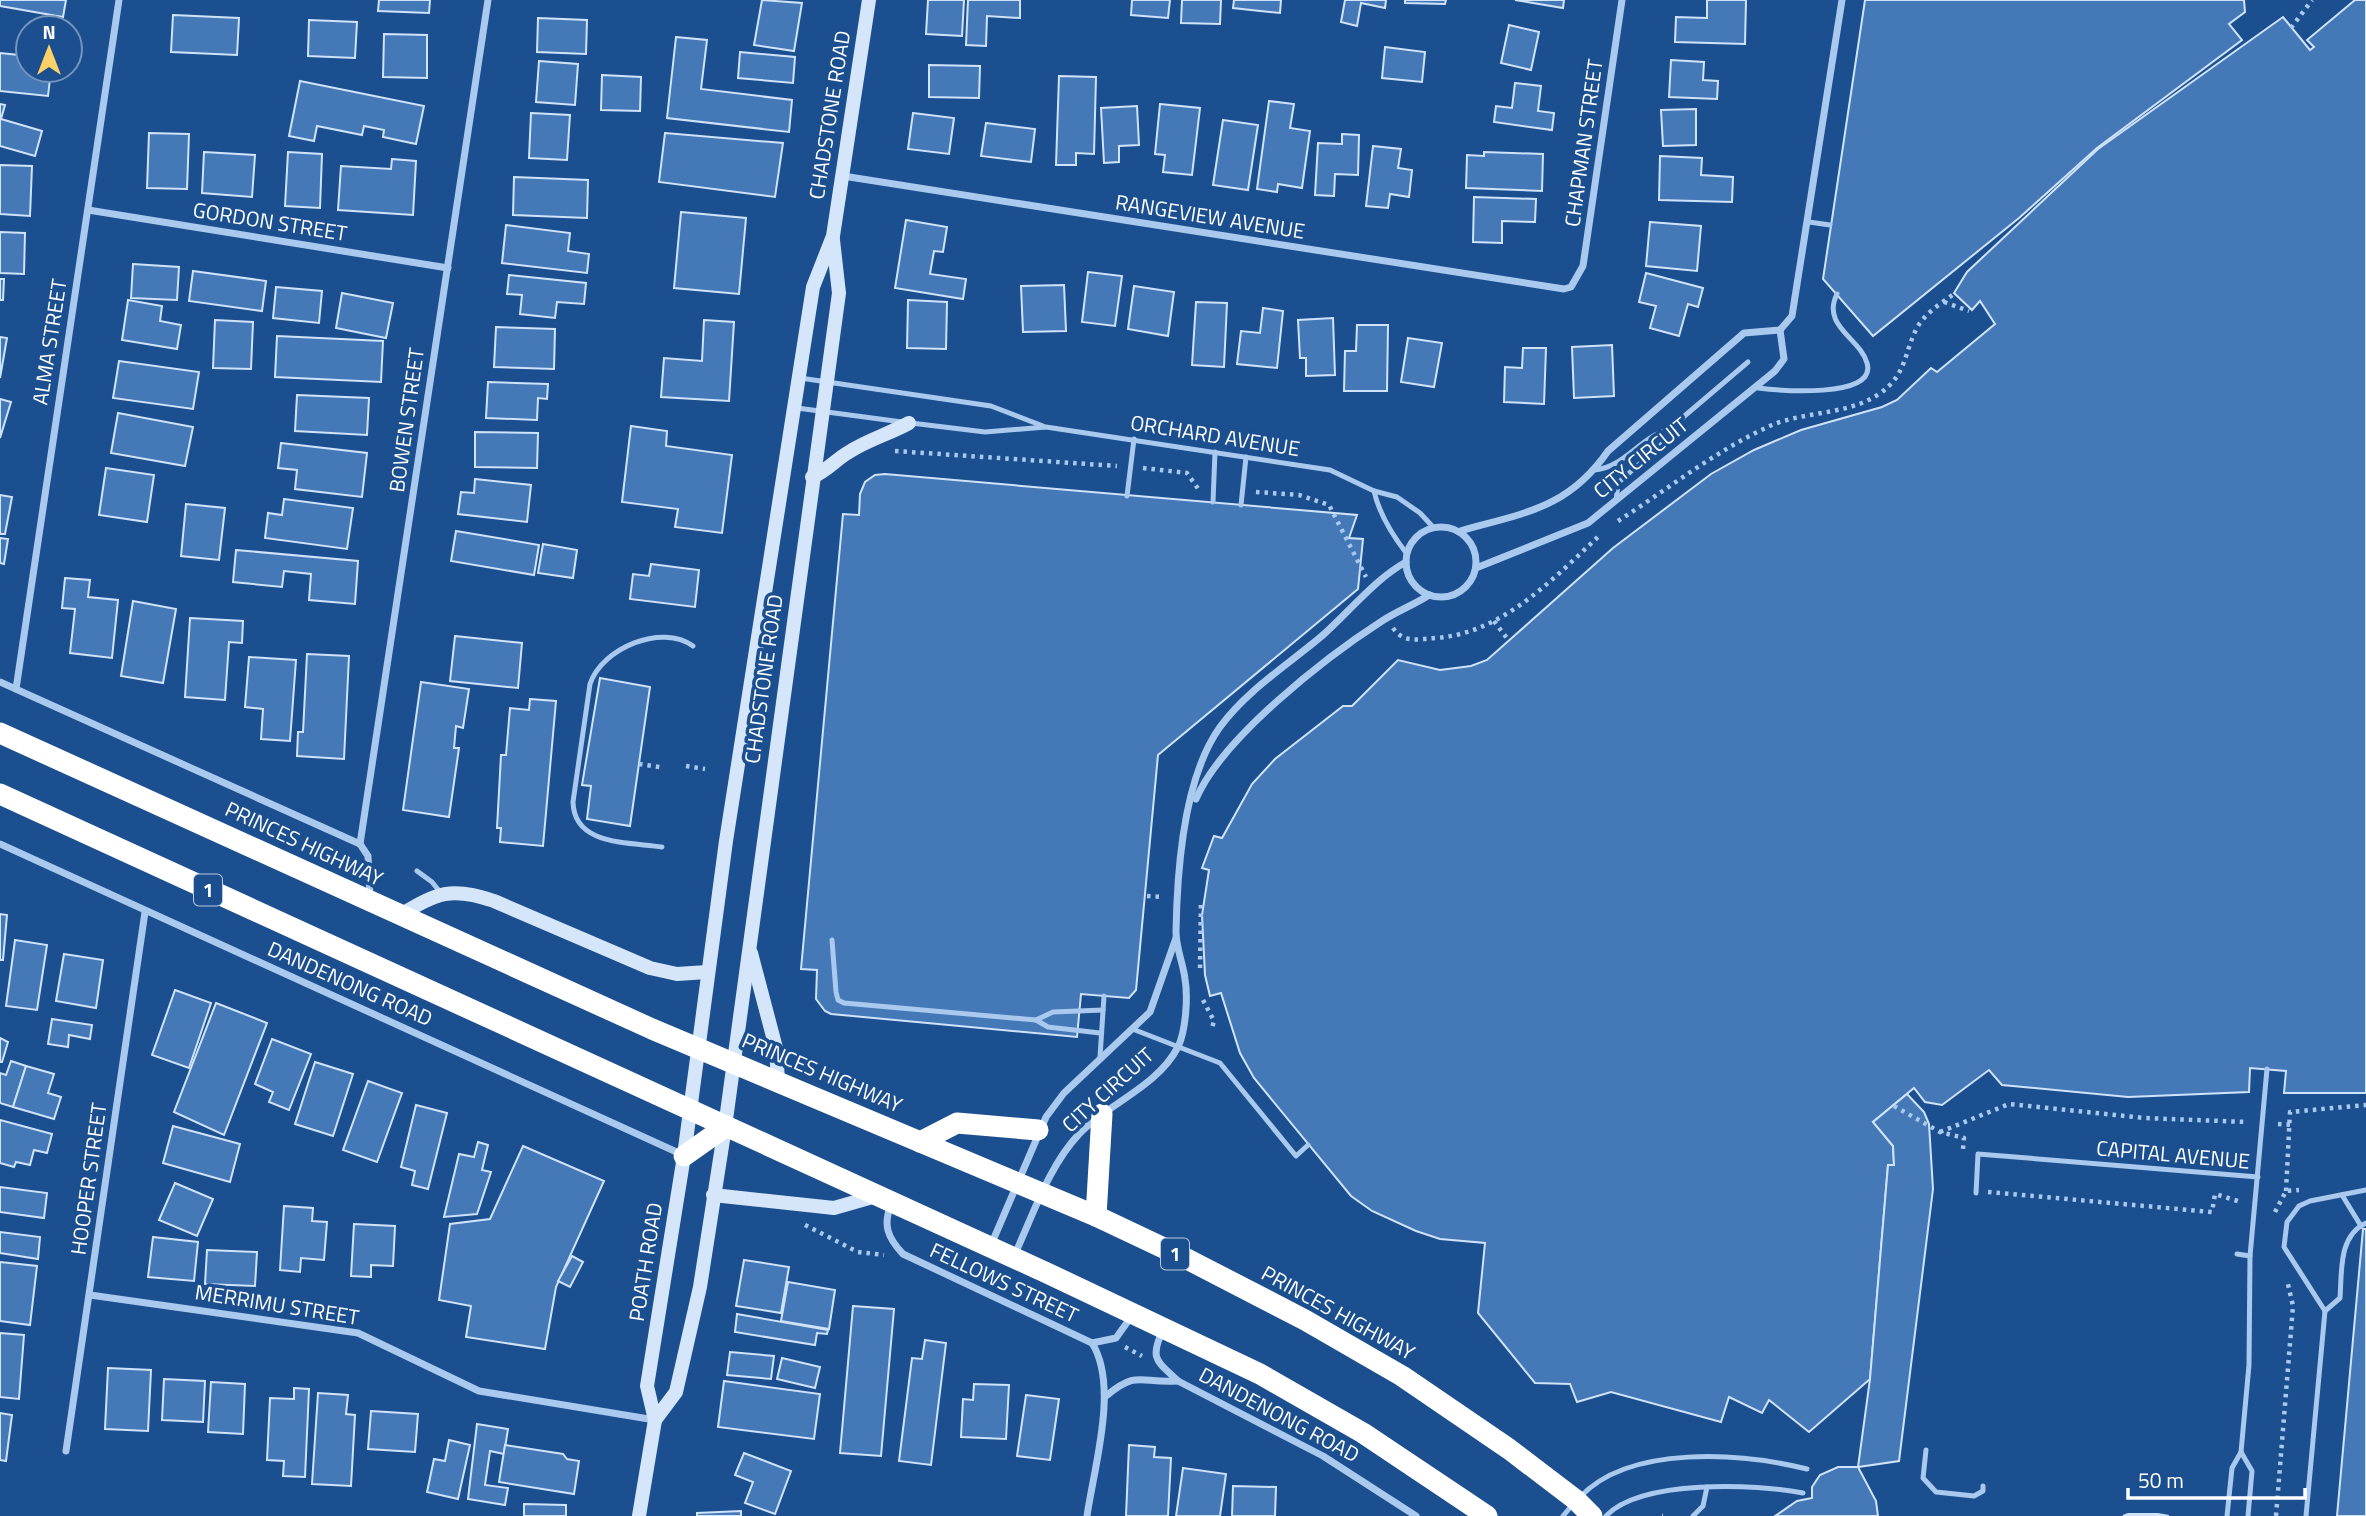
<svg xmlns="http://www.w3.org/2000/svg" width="2366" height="1516" font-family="'Titillium Web',sans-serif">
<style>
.building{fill:#4478b7;stroke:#cfe3fa;stroke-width:2}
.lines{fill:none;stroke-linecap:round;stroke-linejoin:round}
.path{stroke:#a9c9ee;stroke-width:4.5;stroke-dasharray:3.5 5;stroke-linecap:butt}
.lane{stroke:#a9c9ee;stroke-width:5}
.street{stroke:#a9c9ee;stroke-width:7}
.secondary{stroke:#d6e6fa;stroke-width:14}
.highway{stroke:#fff;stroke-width:21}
.labels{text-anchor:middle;stroke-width:7;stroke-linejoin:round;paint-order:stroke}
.shield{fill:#1b4f8f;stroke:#bbcadd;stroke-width:2}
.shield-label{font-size:19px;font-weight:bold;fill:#fff}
.street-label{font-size:21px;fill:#fff;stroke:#1b4f8f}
</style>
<rect width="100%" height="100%" fill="#1b4f8f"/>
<g class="building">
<polygon points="0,0 66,0 63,17 0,6"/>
<polygon points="379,0 430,0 429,13 378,11"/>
<polygon points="762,0 802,3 794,51 754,45"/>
<polygon points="928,0 964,0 962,36 926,34"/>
<polygon points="968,0 1020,0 1020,18 987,16 986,46 966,45"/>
<polygon points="1132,0 1170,0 1168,18 1131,15"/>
<polygon points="1182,0 1221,0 1220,24 1181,23"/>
<polygon points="1234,0 1281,0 1280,13 1233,8"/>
<polygon points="1345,0 1386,0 1385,8 1361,3 1357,26 1341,22"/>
<polygon points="1405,0 1446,0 1445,4 1405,3"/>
<polygon points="1515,0 1564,0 1563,8"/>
<polygon points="1707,0 1746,0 1745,44 1675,42 1676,17 1707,18"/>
<polygon points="1865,0 2244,0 2245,12 2229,24 2242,40 2097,148 2019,218 1873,336 1823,279"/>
<polygon points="2355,0 2366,0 2366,1093 2284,1093 2286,1071 2250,1068 2249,1092 2128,1097 2002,1085 1989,1070 1942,1105 1925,1102 1914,1088 1873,1122 1893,1146 1894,1165 1888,1165 1870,1379 1809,1432 1769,1400 1762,1413 1729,1397 1721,1422 1611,1392 1577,1402 1570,1384 1535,1383 1478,1313 1485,1243 1440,1239 1416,1231 1372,1211 1351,1196 1254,1078 1240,1053 1221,993 1210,996 1205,975 1202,915 1209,870 1202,868 1214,836 1222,838 1252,784 1275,759 1343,706 1352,706 1398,660 1440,670 1471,666 1487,660 1613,548 1711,474 1754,450 1801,430 1882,407 1897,400 1931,368 1937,372 1995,324 1980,301 1972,310 1954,293 1967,272 2098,149 2283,17 2310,50 2314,47 2307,40"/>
<polygon points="173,15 239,18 237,55 171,52"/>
<polygon points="538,18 587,20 586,54 537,52"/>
<polygon points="309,20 357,22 355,58 308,56"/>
<polygon points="1509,25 1539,32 1531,70 1501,63"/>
<polygon points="384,34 427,35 427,78 383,77"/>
<polygon points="676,37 707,40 701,89 792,100 789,132 667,118"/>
<polygon points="1385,47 1425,52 1422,82 1382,78"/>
<polygon points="740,52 795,57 793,83 738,78"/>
<polygon points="0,53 28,56 28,70 51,70 48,96 0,91"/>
<polygon points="1671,60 1704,62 1703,80 1718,81 1717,99 1669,97"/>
<polygon points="539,61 578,64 575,105 536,102"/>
<polygon points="929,65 980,66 979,98 929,97"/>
<polygon points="602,75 641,77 640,111 601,110"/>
<polygon points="1059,76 1096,77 1094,154 1076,153 1076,165 1056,165"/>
<polygon points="300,81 424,106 416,144 383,137 384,130 364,126 362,135 317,126 314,141 289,136"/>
<polygon points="1515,83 1541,86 1538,111 1554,113 1552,130 1494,122 1496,106 1512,108"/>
<polygon points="1269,101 1294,104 1290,128 1310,131 1302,188 1278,184 1277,192 1257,189"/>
<polygon points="0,104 5,105 1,119 42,131 35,156 0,146"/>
<polygon points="1160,104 1200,108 1192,175 1163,172 1165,155 1155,154"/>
<polygon points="1137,106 1139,145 1119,146 1119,162 1104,163 1101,108"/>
<polygon points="1696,109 1696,145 1663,146 1661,110"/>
<polygon points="531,113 570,115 567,160 529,158"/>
<polygon points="913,113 954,118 949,154 908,149"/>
<polygon points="1223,120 1258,125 1248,190 1213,185"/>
<polygon points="986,123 1035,129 1031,162 981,156"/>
<polygon points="149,133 189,134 187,189 147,188"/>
<polygon points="665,133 783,143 775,197 659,182"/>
<polygon points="1342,134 1359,135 1358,175 1335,174 1334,196 1315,195 1318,143 1342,144"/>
<polygon points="1373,146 1401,149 1398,168 1412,170 1409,197 1390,194 1388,208 1366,206"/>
<polygon points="204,152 255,155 252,197 202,193"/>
<polygon points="288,152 322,154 320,208 285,206"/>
<polygon points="1484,152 1543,154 1542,191 1466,188 1467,155 1484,156"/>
<polygon points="1660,156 1702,158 1701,175 1733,177 1732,202 1659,200"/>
<polygon points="392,159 416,161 413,215 338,210 341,166 391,169"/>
<polygon points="0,165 32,166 30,216 0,214"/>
<polygon points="514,177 588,180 587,218 513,215"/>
<polygon points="1474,197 1536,199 1535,222 1502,221 1502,243 1473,242"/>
<polygon points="681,212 746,218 739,294 674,288"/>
<polygon points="906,220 947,227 943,252 934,251 930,274 966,279 963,299 895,288"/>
<polygon points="1650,222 1701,226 1697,271 1646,266"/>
<polygon points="506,225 570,233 568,251 589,254 587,273 502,263"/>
<polygon points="0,232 25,233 24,274 0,273"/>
<polygon points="133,264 179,267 177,300 131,298"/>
<polygon points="193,271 266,281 262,311 189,301"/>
<polygon points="1088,272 1122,276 1115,326 1082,322"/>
<polygon points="1646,273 1703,288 1698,307 1688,304 1679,336 1650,328 1656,306 1639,302"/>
<polygon points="509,275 586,283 584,304 557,302 555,318 520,314 522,295 507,294"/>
<polygon points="0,279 4,279 3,300 0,300"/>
<polygon points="1064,285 1066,331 1023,332 1021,286"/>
<polygon points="1134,286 1174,292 1168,336 1128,329"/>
<polygon points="276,287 322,291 319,323 273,318"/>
<polygon points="342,293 393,303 386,338 336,328"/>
<polygon points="128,300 162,306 160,321 181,325 177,349 122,340"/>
<polygon points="908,300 947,302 946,349 907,348"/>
<polygon points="1196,302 1227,303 1224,367 1192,365"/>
<polygon points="1263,308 1283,311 1277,368 1237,364 1241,331 1260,333"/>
<polygon points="1333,318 1335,375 1306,376 1306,358 1300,358 1298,320"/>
<polygon points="215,320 253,322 251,369 213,368"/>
<polygon points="704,320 734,322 729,401 661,397 664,358 702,361"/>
<polygon points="1357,325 1388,325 1387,391 1344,391 1345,351 1356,351"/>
<polygon points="496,327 555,329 554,369 494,367"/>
<polygon points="277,336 383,341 381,382 275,377"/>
<polygon points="0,337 7,338 0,378"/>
<polygon points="1408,338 1442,343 1434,387 1401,382"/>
<polygon points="1612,345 1614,396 1574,398 1572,347"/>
<polygon points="1523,348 1546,348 1544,404 1504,402 1505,367 1522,368"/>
<polygon points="119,361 199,372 193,409 113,398"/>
<polygon points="488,382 548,384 547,399 538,398 537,420 486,418"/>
<polygon points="297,395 369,398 367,435 295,431"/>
<polygon points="0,399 11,402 0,438"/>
<polygon points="118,413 193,427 185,466 111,453"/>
<polygon points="631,426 667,431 666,446 732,455 722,533 675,527 678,509 622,502"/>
<polygon points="475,432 538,433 537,468 475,467"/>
<polygon points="281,443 367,453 362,497 295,489 297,470 278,468"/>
<polygon points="106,468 154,475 147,522 99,515"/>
<polygon points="885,474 1357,515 1349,538 1363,539 1358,589 1158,755 1136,990 1129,998 1081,994 1077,1037 831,1014 825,1011 816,999 817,970 801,969 843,514 859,515 860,494 865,482 875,475"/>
<polygon points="475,479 531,485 527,522 458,514 461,492 474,493"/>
<polygon points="0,495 12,497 5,534 0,534"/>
<polygon points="284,499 353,508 347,549 265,538 268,513 282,515"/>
<polygon points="186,504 225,508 219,560 181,556"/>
<polygon points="456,531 539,545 534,575 451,561"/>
<polygon points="0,538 8,539 4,564 0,563"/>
<polygon points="543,544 577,550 573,578 538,573"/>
<polygon points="236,550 358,561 355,604 309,600 311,574 284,571 282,587 233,582"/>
<polygon points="651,564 699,570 695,607 630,599 633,574 649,576"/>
<polygon points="65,578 90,580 88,597 118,600 112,658 70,653 75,609 62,608"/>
<polygon points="133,601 176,609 163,683 121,676"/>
<polygon points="190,618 243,621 242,643 229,642 225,700 185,697"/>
<polygon points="455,636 522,643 518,688 450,681"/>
<polygon points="307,654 349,656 344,759 297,756 298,732 303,732"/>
<polygon points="249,657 296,660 290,741 261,739 263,709 245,707"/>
<polygon points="600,678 650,687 630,826 587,819 591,786 582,785"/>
<polygon points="421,682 469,689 463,728 456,726 454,748 459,748 449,817 403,810"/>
<polygon points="530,699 556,701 543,846 500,842 501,828 497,828 501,755 506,755 510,708 529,710"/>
<polygon points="0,914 7,915 3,960 0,960"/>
<polygon points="15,940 47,945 37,1010 6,1006"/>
<polygon points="64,954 103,960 96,1008 56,1001"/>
<polygon points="175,990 211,1003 189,1068 152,1055"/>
<polygon points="216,1003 267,1023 224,1135 174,1112"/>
<polygon points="52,1019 92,1025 90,1039 69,1035 68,1047 48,1044"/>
<polygon points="0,1038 8,1042 2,1062 0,1062"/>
<polygon points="272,1039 311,1054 289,1110 269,1102 273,1092 255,1084"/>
<polygon points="11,1061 26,1066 13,1107 0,1103 0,1073 6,1075"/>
<polygon points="315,1062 353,1074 333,1136 295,1124"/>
<polygon points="26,1066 54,1074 48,1093 61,1097 54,1119 13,1107"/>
<polygon points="368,1081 402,1093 377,1162 343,1150"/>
<polygon points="1907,1094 1924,1112 1929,1124 1933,1189 1899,1461 1858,1467 1870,1379 1888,1165 1894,1165 1893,1146 1873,1122"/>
<polygon points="416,1105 447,1113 428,1189 412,1185 415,1171 401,1167"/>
<polygon points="0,1120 52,1134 47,1153 34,1150 30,1165 16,1162 14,1167 0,1163"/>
<polygon points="173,1126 240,1144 230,1182 163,1163"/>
<polygon points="478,1142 488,1145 482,1170 491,1172 477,1214 444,1217 459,1154 474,1157"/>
<polygon points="523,1146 604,1181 556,1287 545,1349 466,1337 471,1306 439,1300 450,1224 490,1219"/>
<polygon points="175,1183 213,1199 197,1236 159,1220"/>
<polygon points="0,1187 47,1193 44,1218 0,1212"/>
<polygon points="284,1206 313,1208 312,1221 327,1222 324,1260 301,1258 300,1272 280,1270"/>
<polygon points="354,1224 395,1226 393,1266 371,1265 371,1277 351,1276"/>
<polygon points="2363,1229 2366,1229 2366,1516 2337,1516"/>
<polygon points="0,1232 40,1237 38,1259 0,1253"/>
<polygon points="153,1237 198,1242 194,1281 148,1277"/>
<polygon points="207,1250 257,1252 255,1286 205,1284"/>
<polygon points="572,1256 583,1262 570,1287 558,1281"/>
<polygon points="744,1260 789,1267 781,1313 736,1306"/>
<polygon points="0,1262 37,1266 30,1325 0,1321"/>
<polygon points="788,1282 835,1290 829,1329 781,1321"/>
<polygon points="853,1306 894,1309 881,1456 840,1453"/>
<polygon points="737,1314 828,1330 827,1334 817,1333 815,1345 735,1332"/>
<polygon points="0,1333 24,1335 19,1399 0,1397"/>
<polygon points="925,1340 946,1343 931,1465 899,1461 912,1358 922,1359"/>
<polygon points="730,1352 774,1356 771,1379 727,1375"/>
<polygon points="782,1358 820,1367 815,1388 777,1379"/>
<polygon points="108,1368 151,1370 148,1431 105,1429"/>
<polygon points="164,1379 205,1381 203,1422 162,1420"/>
<polygon points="724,1381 820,1394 814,1439 718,1427"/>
<polygon points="211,1382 245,1384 243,1434 208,1432"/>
<polygon points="974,1384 1009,1385 1006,1439 961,1437 963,1399 973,1400"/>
<polygon points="294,1388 309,1389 305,1477 283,1476 284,1461 267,1460 270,1398 294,1399"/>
<polygon points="318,1393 348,1395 346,1414 355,1415 351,1486 312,1484"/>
<polygon points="1026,1395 1059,1399 1050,1460 1017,1456"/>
<polygon points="371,1411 418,1414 415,1452 368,1449"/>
<polygon points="0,1413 12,1415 6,1461 0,1460"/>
<polygon points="477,1424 508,1429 504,1454 490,1451 485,1485 508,1488 505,1505 468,1499"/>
<polygon points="449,1440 470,1445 458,1499 427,1492 434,1459 445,1461"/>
<polygon points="505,1445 563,1454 567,1459 579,1461 574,1494 499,1482"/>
<polygon points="1129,1445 1155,1447 1154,1457 1171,1458 1168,1516 1126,1516"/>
<polygon points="744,1453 791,1471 775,1514 745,1503 753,1482 735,1475"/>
<polygon points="1838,1467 1858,1467 1876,1501 1878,1516 1775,1516 1797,1501 1812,1498 1812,1487 1820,1475"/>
<polygon points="1183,1468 1226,1474 1220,1516 1176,1516"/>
<polygon points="1233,1486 1276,1487 1275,1516 1232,1516"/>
<polygon points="524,1504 566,1505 566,1516 524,1516"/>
<polygon points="741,1511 741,1516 697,1516 697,1513"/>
<polygon points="2128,1514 2158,1514 2169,1516 2123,1516"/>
</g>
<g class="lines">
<g class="path">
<polyline points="2291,28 2312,0"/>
<polyline points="1944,302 1969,311"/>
<polyline points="895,451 1117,466"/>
<polyline points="1143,468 1187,473 1199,490"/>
<polyline points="1256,492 1299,495 1329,505 1366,577"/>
<path d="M 1618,521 C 1668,489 1718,449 1772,425 C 1806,411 1848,415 1879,394 C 1908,374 1903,353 1918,326 C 1926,313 1941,303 1954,294"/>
<polyline points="1494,621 1509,641"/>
<path d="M 1393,628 C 1404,644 1419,639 1436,638 C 1503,633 1553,579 1600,535"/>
<polyline points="639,764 660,767"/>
<polyline points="686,766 705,769"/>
<polyline points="1147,896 1164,897"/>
<polyline points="1200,968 1201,900"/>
<polyline points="1203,1000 1214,1021 1212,1028"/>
<polyline points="1894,1106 1940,1132 1964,1138 1963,1149"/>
<polyline points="2278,1124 2292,1125"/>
<polyline points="1940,1132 2009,1104 2144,1118 2247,1122"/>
<polyline points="2286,1191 2290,1112 2366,1105"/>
<polyline points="1988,1192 2212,1212 2215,1194 2241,1202"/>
<polyline points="2275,1212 2286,1191 2299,1190"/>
<polyline points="805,1225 858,1252 884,1255"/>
<polyline points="1125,1347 1142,1356"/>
<polyline points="1662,1516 1663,1516"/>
<polyline points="2276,1516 2293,1306 2287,1280"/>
</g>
<g class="lane">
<polyline points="1809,222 1830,225"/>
<polyline points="800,378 991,406 1043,426"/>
<path d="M 1758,388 C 1775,390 1878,400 1867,363 C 1860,338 1821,326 1837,294"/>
<polyline points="797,408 902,422"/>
<polyline points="911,423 985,432 1046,427 1330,470 1374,491 1397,497 1420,513 1433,527"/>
<path d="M 1594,470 C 1624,468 1640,437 1668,430 L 1748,362"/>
<path d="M 1374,491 C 1379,513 1393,536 1407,554"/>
<polyline points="1127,496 1134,439"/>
<polyline points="1616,501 1618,483 1664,442 1668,430"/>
<polyline points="1213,502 1215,452"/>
<polyline points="1241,505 1246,457"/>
<path d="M 662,847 C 629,842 574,846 573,802 L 590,684 C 602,648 662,623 693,646"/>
<polyline points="417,871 432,882 440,892"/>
<polyline points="832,940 836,992 838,1000 844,1003 1036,1020 1048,1027 1100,1033"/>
<polyline points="1036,1020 1053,1012 1103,1010"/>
<polyline points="1135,1030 1220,1063 1296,1156 1308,1145"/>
<polyline points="1100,1057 1104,996"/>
<polyline points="1976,1193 1978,1154 2258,1177"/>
<polyline points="2342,1195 2361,1226"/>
<polyline points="2237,1254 2250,1256"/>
<polyline points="2325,1311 2284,1247 2287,1222 2299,1206 2310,1201 2366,1190"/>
<polyline points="1926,1450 1923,1478 1936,1492 1974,1496 1983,1491 1983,1486"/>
<polyline points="2241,1452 2252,1471 2248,1516"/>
<path d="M 1580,1497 C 1630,1444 1742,1453 1807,1469"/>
<polyline points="1563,1516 1573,1504"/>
<path d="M 1606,1516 C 1641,1479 1756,1484 1803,1493"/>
<polyline points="1693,1516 1703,1506 1707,1487"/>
<polyline points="2227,1516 2232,1468 2241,1452 2249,1365 2250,1256 2267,1069"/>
<path d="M 2306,1516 L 2325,1311 L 2340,1298 C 2342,1272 2338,1236 2366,1223"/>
</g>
<g class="street">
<polyline points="843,176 1564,289 1571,287 1583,266 1622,0"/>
<polyline points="88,210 448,268"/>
<circle cx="1441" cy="562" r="35"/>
<path d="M 1460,531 C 1523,513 1568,509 1608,451 L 1744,333 L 1780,330 L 1792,316 L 1842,0"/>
<polyline points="1476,568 1588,523 1775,371 1784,359 1780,330"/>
<polyline points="0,682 360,844 368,856 370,897"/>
<polyline points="16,689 119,0"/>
<path d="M 1196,799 C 1222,738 1326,657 1382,621 C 1397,611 1414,605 1429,595"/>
<polyline points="0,844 681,1154"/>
<polyline points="360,844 488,0"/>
<path d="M 891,1204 C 883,1225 887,1237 903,1254 L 1092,1343 C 1119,1386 1094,1467 1087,1516"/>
<polyline points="991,1245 1046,1117 1064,1093 1150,1012 1176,938"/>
<path d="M 1014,1256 C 1033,1216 1048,1167 1079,1134 C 1109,1103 1157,1087 1178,1047 C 1186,1030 1188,997 1185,979 C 1183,963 1176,948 1176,932 C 1177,871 1184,777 1220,727 C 1247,690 1289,664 1323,635 C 1350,611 1375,579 1406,562"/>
<polyline points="90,1295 358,1333 479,1391 655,1420"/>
<path d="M 1163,1330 C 1149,1359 1157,1361 1178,1381 L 1323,1456 L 1416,1516"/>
<polyline points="1092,1343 1116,1338 1131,1317"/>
<path d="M 1106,1396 C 1139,1369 1140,1384 1178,1381"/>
<polyline points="66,1451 145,912"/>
</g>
<g class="secondary">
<path d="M 812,477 C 827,471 835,460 849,452 C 867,440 889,434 909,423"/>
<path d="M 400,915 C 437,893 451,886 494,901 L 650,968 L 677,974 L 707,972"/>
<polyline points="751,953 776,1048 778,1081"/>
<polyline points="713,1195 834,1208 876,1196"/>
<polyline points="655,1420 676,1392 700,1287 725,1127 839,293 833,240"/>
<polyline points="639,1516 655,1420 647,1386 684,1156 726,841 813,287 833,236 869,0"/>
</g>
<g class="highway">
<polyline points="0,733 652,1029 1096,1216 1189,1260 1305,1320 1402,1376 1509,1449 1576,1500 1592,1516"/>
<polyline points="0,794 1047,1273 1260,1374 1363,1433 1487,1516"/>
<polyline points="920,1142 957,1123 1038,1130"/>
<polyline points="684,1156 725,1127"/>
<polyline points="1096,1216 1102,1114"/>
</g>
</g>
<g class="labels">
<g class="shield">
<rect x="194" y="874.5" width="28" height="31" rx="5"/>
<rect x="1161" y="1238.5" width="28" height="31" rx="5"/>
</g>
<g class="shield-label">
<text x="208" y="897">1</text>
<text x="1175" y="1261">1</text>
</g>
<g class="street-label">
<text transform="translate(830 115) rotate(-81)" y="7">CHADSTONE ROAD</text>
<text transform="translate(1584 143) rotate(-82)" y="7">CHAPMAN STREET</text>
<text transform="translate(1210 217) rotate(9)" y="7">RANGEVIEW AVENUE</text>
<text transform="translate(270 222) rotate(9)" y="7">GORDON STREET</text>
<text transform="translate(50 342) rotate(-81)" y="7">ALMA STREET</text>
<text transform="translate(407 420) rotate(-82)" y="7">BOWEN STREET</text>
<text transform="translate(1215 436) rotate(9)" y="7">ORCHARD AVENUE</text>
<text transform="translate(1641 458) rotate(-39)" y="7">CITY CIRCUIT</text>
<text transform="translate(764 679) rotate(-82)" y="7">CHADSTONE ROAD</text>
<text transform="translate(304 844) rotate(25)" y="7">PRINCES HIGHWAY</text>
<text transform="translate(350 984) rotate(24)" y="7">DANDENONG ROAD</text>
<text transform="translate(822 1073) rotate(23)" y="7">PRINCES HIGHWAY</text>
<text transform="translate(1108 1090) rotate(-42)" y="7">CITY CIRCUIT</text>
<text transform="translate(2173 1155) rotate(5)" y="7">CAPITAL AVENUE</text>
<text transform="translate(89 1179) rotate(-82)" y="7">HOOPER STREET</text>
<text transform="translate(646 1262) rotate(-81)" y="7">POATH ROAD</text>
<text transform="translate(1004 1283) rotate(25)" y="7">FELLOWS STREET</text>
<text transform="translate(277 1305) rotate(9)" y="7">MERRIMU STREET</text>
<text transform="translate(1338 1313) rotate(29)" y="7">PRINCES HIGHWAY</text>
<text transform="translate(1279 1415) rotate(28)" y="7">DANDENONG ROAD</text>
</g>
</g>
<g transform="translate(49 49)"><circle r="33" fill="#1b4f8f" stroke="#7695bc" stroke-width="2"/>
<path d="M0-5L12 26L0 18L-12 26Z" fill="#ffd166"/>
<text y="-10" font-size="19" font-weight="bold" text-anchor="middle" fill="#ffffff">N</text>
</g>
<path d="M2128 1488v10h177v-10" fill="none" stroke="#ffffff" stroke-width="3.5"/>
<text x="2138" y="1488" font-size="21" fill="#ffffff" stroke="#1b4f8f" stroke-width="5" paint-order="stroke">50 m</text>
</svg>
